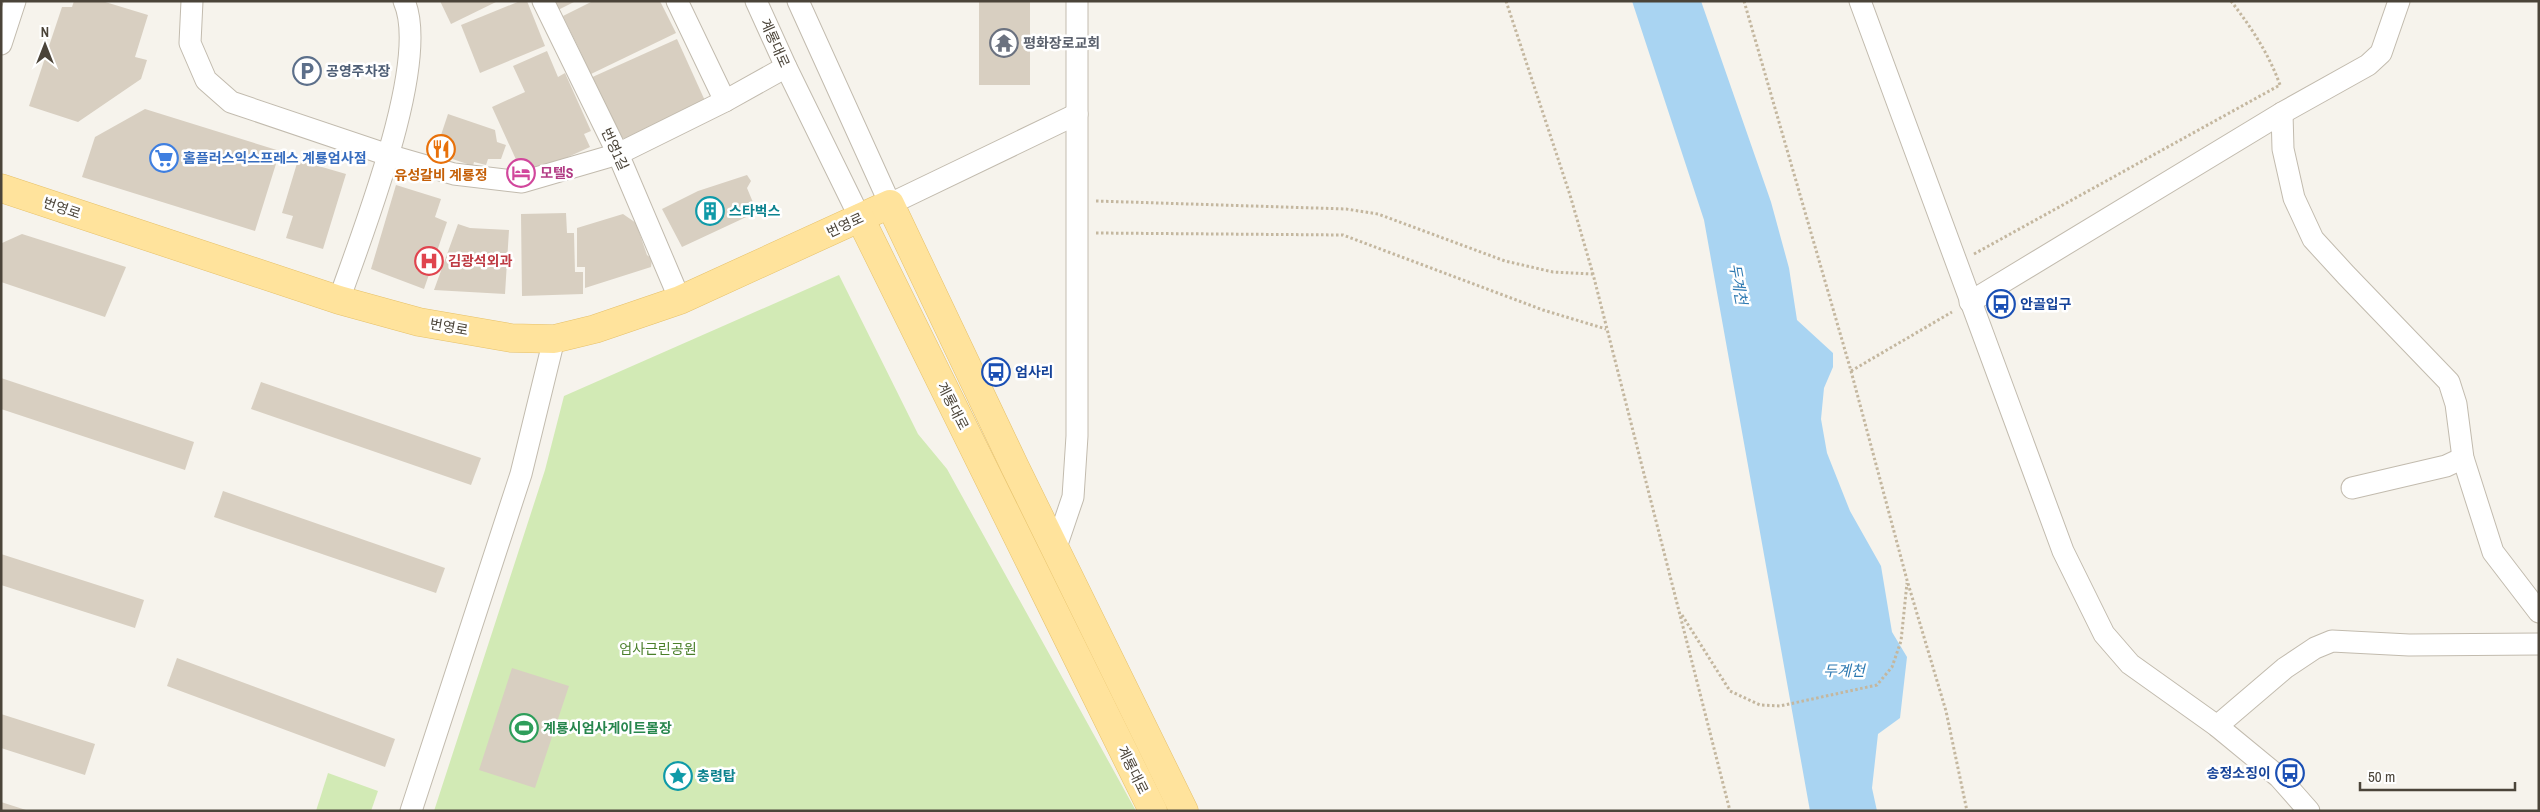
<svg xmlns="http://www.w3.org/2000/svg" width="2540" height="812" font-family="'Archivo Narrow','Noto Sans KR',sans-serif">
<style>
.green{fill:#d2eab5}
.water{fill:#a9d4f2}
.building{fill:#d8cfc1}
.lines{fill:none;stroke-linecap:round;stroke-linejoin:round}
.minor-casing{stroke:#c2bbae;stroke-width:23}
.major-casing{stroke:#e6c16a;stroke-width:29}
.path{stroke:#c4b79f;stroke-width:3;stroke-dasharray:2.5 2.5;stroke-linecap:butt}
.minor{stroke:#fff;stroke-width:21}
.major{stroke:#ffe39c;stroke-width:28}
.labels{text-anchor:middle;stroke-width:5;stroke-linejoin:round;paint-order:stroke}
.street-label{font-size:14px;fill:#4b4439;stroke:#fff}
.worship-label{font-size:14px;font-weight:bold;fill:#5b616d;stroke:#fff;text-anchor:start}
.service-label{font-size:14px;font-weight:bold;fill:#4e5e75;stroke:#fff;text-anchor:start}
.shop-label{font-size:14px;font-weight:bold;fill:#366cbe;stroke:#fff;text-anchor:start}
.hotel-label{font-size:14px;font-weight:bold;fill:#b23c85;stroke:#fff;text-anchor:start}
.food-label{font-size:14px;font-weight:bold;fill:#c56008;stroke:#fff}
.culture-label{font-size:14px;font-weight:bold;fill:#0d838f;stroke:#fff;text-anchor:start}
.health-label{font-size:14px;font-weight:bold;fill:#be3a42;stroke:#fff;text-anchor:start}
.transit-label{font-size:14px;font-weight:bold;fill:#164399;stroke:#fff;text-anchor:start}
.park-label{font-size:14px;fill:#4a7f2a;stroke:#fff}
.leisure-label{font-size:14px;font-weight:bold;fill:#27864d;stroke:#fff;text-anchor:start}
.water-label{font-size:15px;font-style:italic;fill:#2e7ab2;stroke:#fff}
</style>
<rect width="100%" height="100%" fill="#f6f3ec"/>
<g class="green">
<polygon points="839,275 918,434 947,469 1136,811 434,811 545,470 564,396"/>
<polygon points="328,773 378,791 371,811 316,811"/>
</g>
<polygon class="water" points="1632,1 1701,1 1771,202 1789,268 1797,320 1833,353 1833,367 1824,388 1821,419 1827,453 1850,511 1881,566 1892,632 1907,657 1900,718 1878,734 1872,788 1877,811 1810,811 1704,220"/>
<g class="building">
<polygon points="74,1 102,1 148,15 135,57 147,60 141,79 78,122 29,106 62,7 72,7"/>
<polygon points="440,1 498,1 451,24"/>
<polygon points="520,1 527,1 545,46 480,73 461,25"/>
<polygon points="554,1 576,1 558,10"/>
<polygon points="593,1 660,1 676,33 591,74 563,16"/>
<rect x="979" y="1" width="51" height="84"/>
<polygon points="677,39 706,103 625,139 612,133 588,79"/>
<polygon points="547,51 558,77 565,73 591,131 584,134 590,147 524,177 492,107 525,92 513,66"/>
<polygon points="145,109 280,151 255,231 82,177 95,137"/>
<polygon points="448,114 495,130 497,142 506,145 501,159 488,159 486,165 474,162 473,166 435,153"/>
<polygon points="298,160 346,174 323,249 286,238 293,216 282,213"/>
<polygon points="747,175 751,181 747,188 757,212 682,247 662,209 698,191"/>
<polygon points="396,185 441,199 435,217 447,222 424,289 371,269"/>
<polygon points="566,213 567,233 574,233 575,272 583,272 583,294 522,296 521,214"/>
<polygon points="623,214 636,223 647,255 652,259 651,267 585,288 585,267 577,267 577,228"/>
<polygon points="458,224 470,228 509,230 505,294 434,290"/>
<polygon points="22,234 126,267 105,317 1,282 2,243"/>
<polygon points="1,378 194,442 185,470 1,409"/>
<polygon points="261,382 481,458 471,485 251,409"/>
<polygon points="223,491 445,568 436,593 214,517"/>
<polygon points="1,554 144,600 135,628 1,585"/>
<polygon points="177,658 395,739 385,767 167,686"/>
<polygon points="512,668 569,686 535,788 479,770"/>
<polygon points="1,714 95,744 85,775 1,748"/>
<polygon points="1,802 26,810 26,811 1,811"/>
</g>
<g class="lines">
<defs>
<g id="minor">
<polyline points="192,1 190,43 206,80 231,102 388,155 454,174 522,182 618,154 725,101 786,67"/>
<polyline points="543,1 618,154 680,300"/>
<polyline points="677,1 725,101"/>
<polyline points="756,1 786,67 860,218"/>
<polyline points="798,1 890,204 1077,114"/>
<polyline points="1860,1 2063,551 2104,634 2130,664 2217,726 2279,777 2309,811"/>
<polyline points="1,44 15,1"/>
<polyline points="2282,113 2283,149 2294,198 2313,239 2346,275 2449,382 2456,404 2463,458 2493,552 2539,612"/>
<path d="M 339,300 C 361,236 431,62 404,1"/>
<polyline points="1970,302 2282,113 2368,65 2381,53 2399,1"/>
<polyline points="2352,488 2446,466 2463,458"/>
<polyline points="1056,547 1073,497 1077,436 1077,1"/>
<polyline points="2217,726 2285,668 2315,648 2332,641 2409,645 2539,644"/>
<polyline points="411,811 521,474 554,339"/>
</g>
<g id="major">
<polyline points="1,188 339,300 419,322 511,338 554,339 595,329 680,300 890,204 1015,467 1184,811"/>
<polyline points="860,218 1153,811"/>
</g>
</defs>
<use href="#minor" class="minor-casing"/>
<use href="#major" class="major-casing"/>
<g class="path">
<polyline points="1506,1 1570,195 1593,274 1730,811"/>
<polyline points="1744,1 1851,371 1907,580 1946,711 1967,811"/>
<path d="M 2231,1 C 2251,27 2269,54 2280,85"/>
<polyline points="1096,201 1346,209 1378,214 1505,261 1553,272 1593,274"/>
<polyline points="1096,233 1343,235 1543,310 1606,329"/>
<polyline points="1974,254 2280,85"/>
<polyline points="1851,371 1952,312"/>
<polyline points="1682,615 1730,691 1760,705 1780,706 1877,685 1892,667 1901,641 1907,583"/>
</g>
<use href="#minor" class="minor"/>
<use href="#major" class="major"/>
</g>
<defs>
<symbol id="temple-ring" viewBox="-11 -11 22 22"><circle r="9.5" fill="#fff" stroke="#6b7280" stroke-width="1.5"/><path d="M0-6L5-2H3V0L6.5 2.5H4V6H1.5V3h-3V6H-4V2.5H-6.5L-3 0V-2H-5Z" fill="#6b7280"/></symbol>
<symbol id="parking-ring" viewBox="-11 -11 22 22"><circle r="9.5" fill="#fff" stroke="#5c6f8a" stroke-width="1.5"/><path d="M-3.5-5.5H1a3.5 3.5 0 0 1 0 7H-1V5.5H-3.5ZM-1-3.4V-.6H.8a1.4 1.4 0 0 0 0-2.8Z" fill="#5c6f8a"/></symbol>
<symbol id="restaurant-ring" viewBox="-11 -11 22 22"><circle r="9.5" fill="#fff" stroke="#e8710a" stroke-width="1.5"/><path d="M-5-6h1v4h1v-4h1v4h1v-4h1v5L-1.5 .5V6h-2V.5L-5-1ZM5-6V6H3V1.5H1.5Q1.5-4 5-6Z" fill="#e8710a"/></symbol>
<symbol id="supermarket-ring" viewBox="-11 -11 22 22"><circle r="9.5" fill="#fff" stroke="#3f7fe0" stroke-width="1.5"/><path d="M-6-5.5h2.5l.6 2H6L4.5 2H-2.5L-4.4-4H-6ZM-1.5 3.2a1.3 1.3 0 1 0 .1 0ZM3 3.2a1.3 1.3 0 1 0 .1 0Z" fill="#3f7fe0"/></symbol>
<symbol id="hotel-ring" viewBox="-11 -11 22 22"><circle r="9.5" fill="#fff" stroke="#d1479c" stroke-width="1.5"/><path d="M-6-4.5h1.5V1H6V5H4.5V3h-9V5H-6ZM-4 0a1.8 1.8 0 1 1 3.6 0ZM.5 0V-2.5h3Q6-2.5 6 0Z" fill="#d1479c"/></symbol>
<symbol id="building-ring" viewBox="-11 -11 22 22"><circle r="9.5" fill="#fff" stroke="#0f9aa8" stroke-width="1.5"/><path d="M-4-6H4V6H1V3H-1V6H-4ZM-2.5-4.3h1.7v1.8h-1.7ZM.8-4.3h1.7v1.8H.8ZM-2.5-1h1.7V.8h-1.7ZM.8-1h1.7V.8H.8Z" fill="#0f9aa8"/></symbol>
<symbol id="hospital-ring" viewBox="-11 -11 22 22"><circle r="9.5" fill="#fff" stroke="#e0444e" stroke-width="1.5"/><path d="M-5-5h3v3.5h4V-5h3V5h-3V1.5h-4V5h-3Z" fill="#e0444e"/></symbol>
<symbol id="bus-ring" viewBox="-11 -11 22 22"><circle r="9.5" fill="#fff" stroke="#1a4fb4" stroke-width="1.5"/><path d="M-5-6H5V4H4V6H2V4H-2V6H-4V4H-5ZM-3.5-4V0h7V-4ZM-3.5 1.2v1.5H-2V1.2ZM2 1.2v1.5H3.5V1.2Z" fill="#1a4fb4"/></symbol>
<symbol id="stadium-ring" viewBox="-11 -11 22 22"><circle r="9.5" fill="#fff" stroke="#2e9e5b" stroke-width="1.5"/><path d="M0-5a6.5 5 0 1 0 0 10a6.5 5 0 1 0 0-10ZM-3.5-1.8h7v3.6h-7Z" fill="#2e9e5b"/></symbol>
<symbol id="sight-ring" viewBox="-11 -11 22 22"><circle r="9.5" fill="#fff" stroke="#0f9aa8" stroke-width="1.5"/><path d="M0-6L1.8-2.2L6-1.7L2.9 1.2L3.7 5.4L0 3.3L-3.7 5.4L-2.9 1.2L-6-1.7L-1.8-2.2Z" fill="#0f9aa8"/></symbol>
</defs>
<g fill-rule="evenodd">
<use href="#temple-ring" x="988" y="27" width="32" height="32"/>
<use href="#parking-ring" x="291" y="55" width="32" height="32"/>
<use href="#restaurant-ring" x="425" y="133" width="32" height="32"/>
<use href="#supermarket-ring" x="148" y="142" width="32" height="32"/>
<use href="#hotel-ring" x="505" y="157" width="32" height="32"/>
<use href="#building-ring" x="694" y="195" width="32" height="32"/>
<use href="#hospital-ring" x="413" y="245" width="32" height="32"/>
<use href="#bus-ring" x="1985" y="288" width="32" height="32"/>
<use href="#bus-ring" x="980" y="356" width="32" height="32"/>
<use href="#stadium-ring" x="508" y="712" width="32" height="32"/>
<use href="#bus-ring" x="2274" y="757" width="32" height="32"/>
<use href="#sight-ring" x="662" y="760" width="32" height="32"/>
</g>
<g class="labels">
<g class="street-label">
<text transform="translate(775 43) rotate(66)" y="5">계룡대로</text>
<text transform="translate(615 149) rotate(65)" y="5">번영1길</text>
<text transform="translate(62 208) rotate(19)" y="5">번영로</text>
<text transform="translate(845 225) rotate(-25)" y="5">번영로</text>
<text transform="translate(449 327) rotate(10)" y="5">번영로</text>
<text transform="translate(953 406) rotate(63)" y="5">계룡대로</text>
<text transform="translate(1133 770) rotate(64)" y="5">계룡대로</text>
</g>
<g class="worship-label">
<text x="1023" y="48">평화장로교회</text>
</g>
<g class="service-label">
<text x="326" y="76">공영주차장</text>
</g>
<g class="shop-label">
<text x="183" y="163">홈플러스익스프레스 계룡엄사점</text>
</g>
<g class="hotel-label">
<text x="540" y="178">모텔S</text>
</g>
<g class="food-label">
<text x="441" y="180">유성갈비 계룡정</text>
</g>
<g class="culture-label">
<text x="729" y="216">스타벅스</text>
<text x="697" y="781">충령탑</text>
</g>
<g class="health-label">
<text x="448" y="266">김광석외과</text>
</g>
<g class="transit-label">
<text x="2020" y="309">안골입구</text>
<text x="1015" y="377">엄사리</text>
<text x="2271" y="778" text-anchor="end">송정소징이</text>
</g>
<g class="park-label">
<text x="658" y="654">엄사근린공원</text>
</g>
<g class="leisure-label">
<text x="543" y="733">계룡시엄사게이트볼장</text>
</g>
<g class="water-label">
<text transform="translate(1738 284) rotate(80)" y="5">두계천</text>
<text x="1844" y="676">두계천</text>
</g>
</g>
<rect width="2540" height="812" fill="none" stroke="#4b4439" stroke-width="5"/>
<g transform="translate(45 45)" stroke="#ffffff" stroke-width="4" paint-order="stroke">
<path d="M0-4L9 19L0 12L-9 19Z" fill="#4b4439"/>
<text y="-8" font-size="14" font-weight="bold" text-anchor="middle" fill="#4b4439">N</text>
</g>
<path d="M2360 782v8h155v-8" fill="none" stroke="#4b4439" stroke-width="2.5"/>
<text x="2368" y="782" font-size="15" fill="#4b4439" stroke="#ffffff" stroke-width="4" paint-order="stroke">50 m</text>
</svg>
